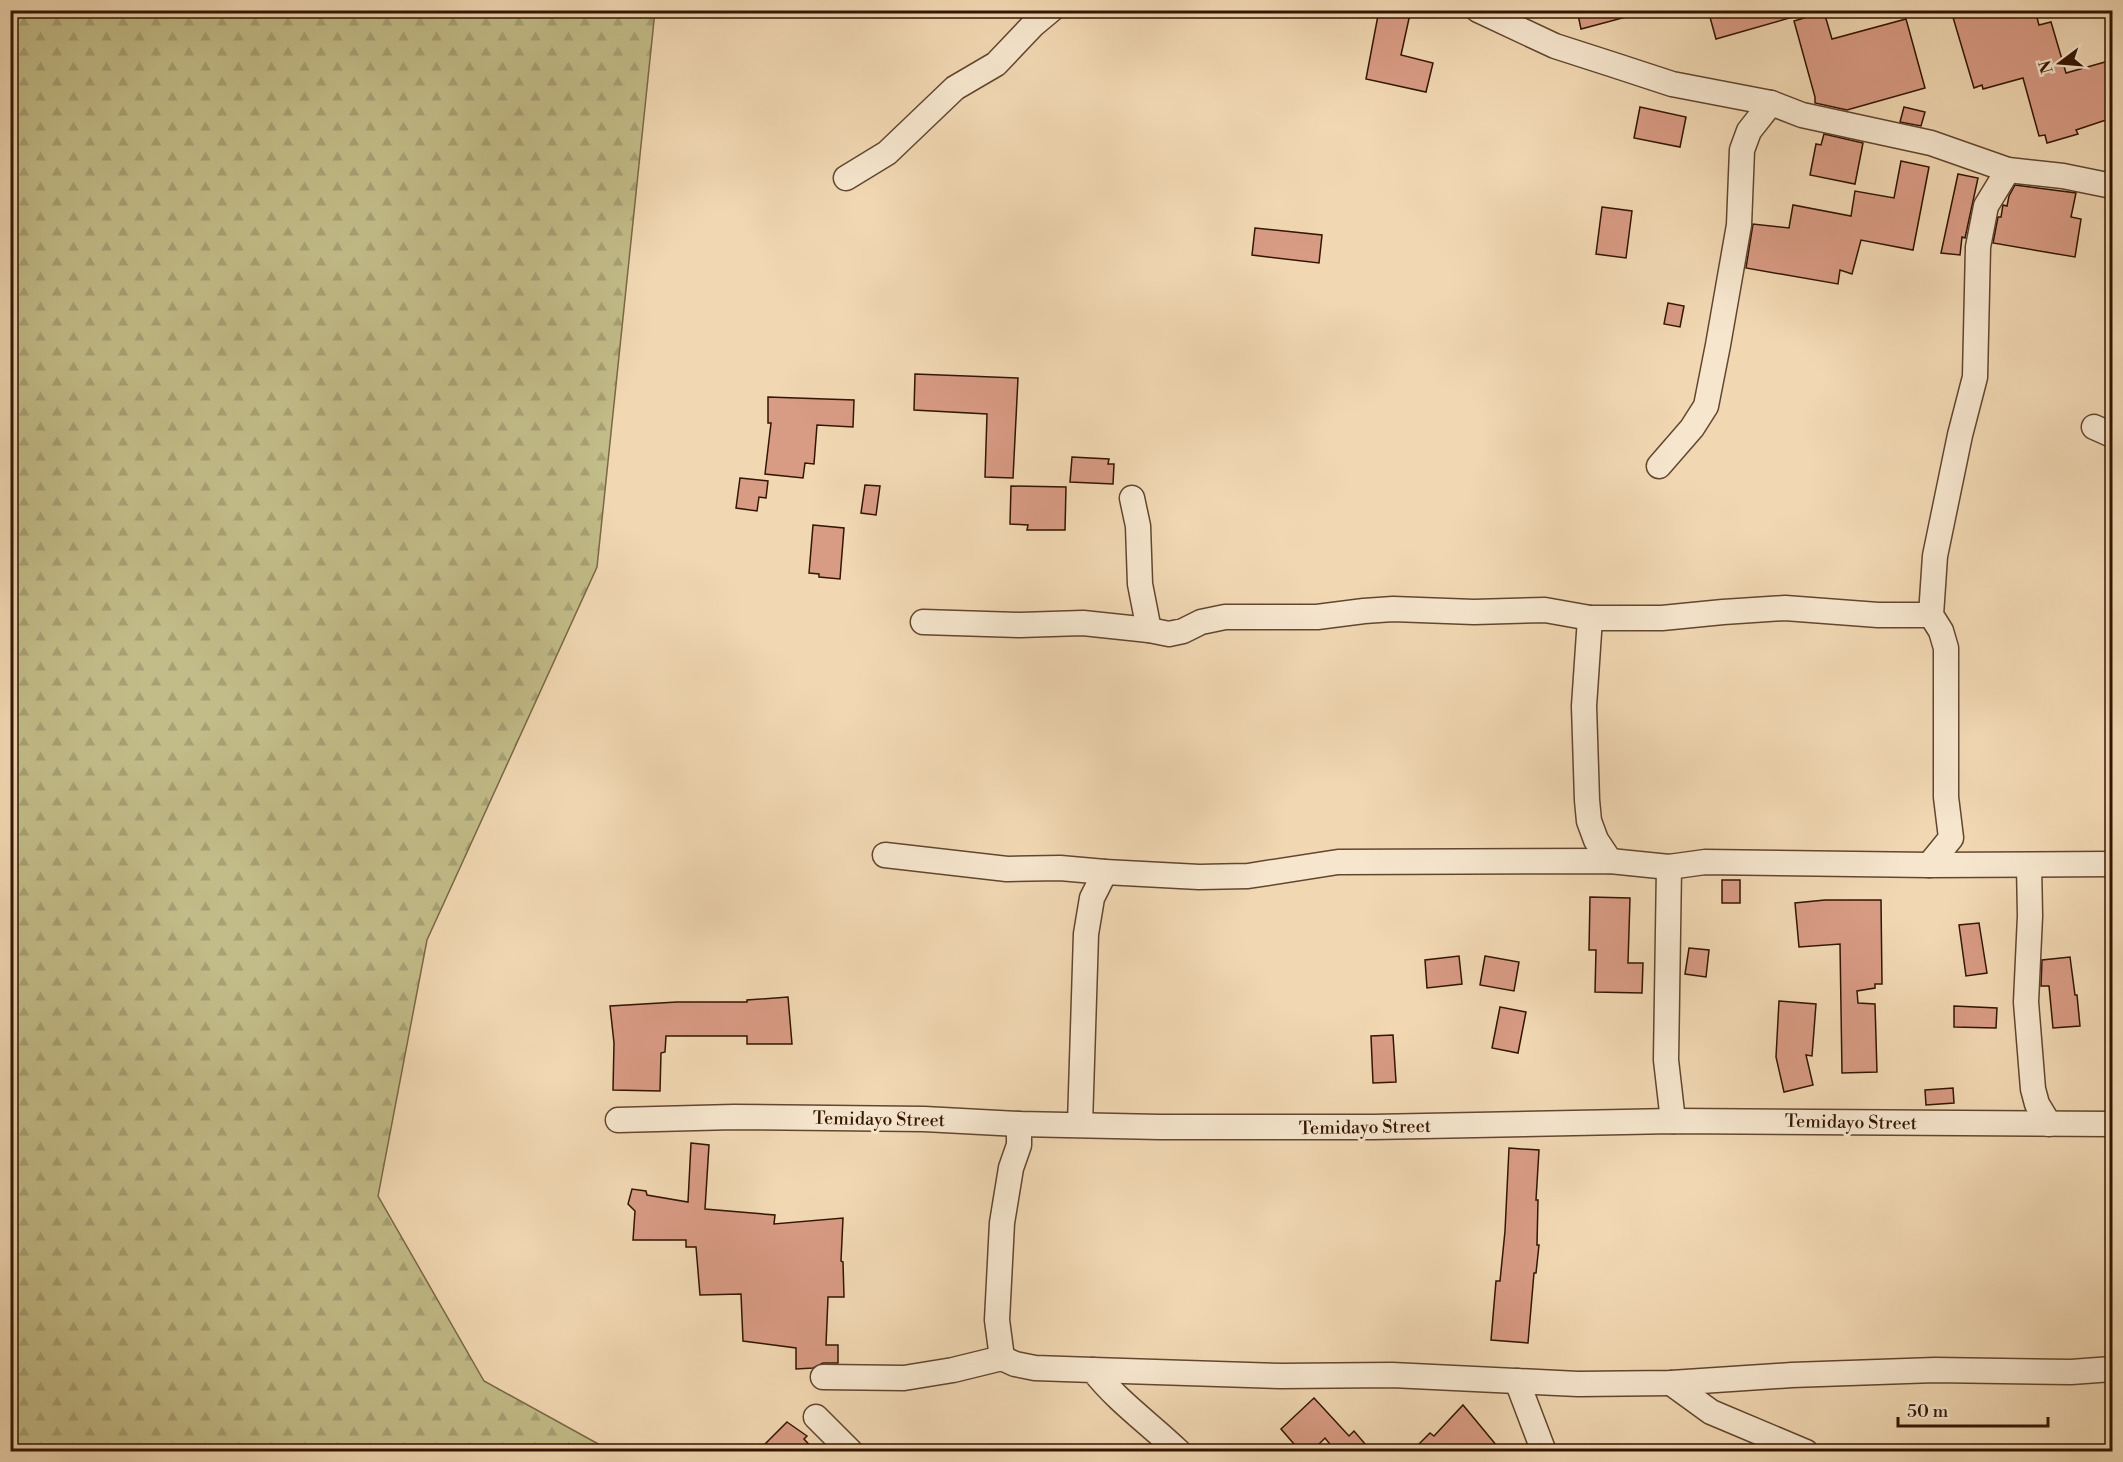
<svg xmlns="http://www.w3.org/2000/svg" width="2123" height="1462" font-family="'Libre Bodoni',serif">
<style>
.forest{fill:url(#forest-firs);stroke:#7a6846;stroke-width:1.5}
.building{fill:#d89b84;stroke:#331503;stroke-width:1.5}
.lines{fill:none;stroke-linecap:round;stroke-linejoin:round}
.street-casing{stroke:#62462f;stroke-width:27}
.street{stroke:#f6e6ce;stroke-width:24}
.labels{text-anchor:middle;stroke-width:6;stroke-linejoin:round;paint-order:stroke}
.street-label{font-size:18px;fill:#331503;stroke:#f6e6ce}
</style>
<defs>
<pattern id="forest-firs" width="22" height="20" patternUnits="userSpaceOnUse" patternTransform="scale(1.5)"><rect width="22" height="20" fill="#c2bc88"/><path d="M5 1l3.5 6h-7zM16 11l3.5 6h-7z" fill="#a7a174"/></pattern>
</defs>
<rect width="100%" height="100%" fill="#f1d8b3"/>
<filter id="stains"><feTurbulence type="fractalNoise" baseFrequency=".00333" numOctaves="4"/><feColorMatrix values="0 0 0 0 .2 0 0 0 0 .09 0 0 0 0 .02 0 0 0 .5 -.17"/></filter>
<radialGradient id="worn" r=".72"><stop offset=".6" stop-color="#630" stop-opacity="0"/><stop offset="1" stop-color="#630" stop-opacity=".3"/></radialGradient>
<polygon class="forest" points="10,11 655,11 597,567 427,940 378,1196 484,1381 611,1451 11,1451"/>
<g class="building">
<polygon points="1379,10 1397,10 1410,14 1401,55 1433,63 1426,92 1366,79"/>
<polygon points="1577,10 1630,10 1630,16 1581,29"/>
<polygon points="1708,10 1799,10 1800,15 1716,39"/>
<polygon points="1965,10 2035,10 2039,25 2051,22 2066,73 2112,60 2112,118 2076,130 2078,134 2047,143 2045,135 2039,136 2023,78 1983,89 1982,85 1974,88 1952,14"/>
<polygon points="1824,12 1832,39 1906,19 1925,88 1847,110 1815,103 1815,97 1794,21"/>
<polygon points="1640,107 1686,117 1680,147 1634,138"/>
<polygon points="1904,107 1925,112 1921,126 1900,122"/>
<polygon points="1824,134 1863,143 1855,184 1810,175 1816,144 1821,145"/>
<polygon points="1901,161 1929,167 1913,250 1861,240 1852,274 1840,270 1838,284 1746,268 1753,224 1789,228 1793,205 1851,216 1855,191 1894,198"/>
<polygon points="1958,174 1978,178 1965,238 1962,237 1960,255 1941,253"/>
<polygon points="2015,185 2076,193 2071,217 2081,219 2075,257 1993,243 1998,217 2001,217 2003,205 2007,206 2009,196"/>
<polygon points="1602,207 1632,211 1626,258 1596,254"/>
<polygon points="1255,228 1322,235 1319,263 1252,255"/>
<polygon points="1668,303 1684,306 1680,327 1664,324"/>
<polygon points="915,374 1018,378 1013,478 985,477 987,414 914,410"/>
<polygon points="768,397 854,400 853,427 817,425 814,464 805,463 803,478 765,474 771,423 768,423"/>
<polygon points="1072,457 1109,459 1108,464 1114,464 1113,484 1070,482"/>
<polygon points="740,478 768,481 766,498 759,497 757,511 736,508"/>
<polygon points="865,485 880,486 876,515 861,513"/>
<polygon points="1011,486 1066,487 1065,530 1027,530 1028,525 1010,524"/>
<polygon points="813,525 844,528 840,579 819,577 819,574 809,573"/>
<rect x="1722" y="880" width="18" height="23"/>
<polygon points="1590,897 1630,898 1628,963 1643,963 1642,993 1595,992 1596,950 1589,950"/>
<polygon points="1825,900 1881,900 1882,984 1875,984 1875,988 1857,991 1858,1003 1875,1004 1877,1072 1842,1073 1840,944 1799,947 1795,903"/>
<polygon points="1979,923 1987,973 1966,976 1959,925"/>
<polygon points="1689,948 1709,950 1706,977 1685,974"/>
<polygon points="1459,956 1462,984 1427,988 1425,960"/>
<polygon points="1485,956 1519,962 1514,991 1480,985"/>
<polygon points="2070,957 2075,995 2077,995 2080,1026 2053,1028 2049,986 2041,986 2042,960"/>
<polygon points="788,997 792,1044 747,1044 747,1036 666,1036 665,1052 661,1053 660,1091 613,1090 614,1043 610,1006 677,1002 747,1002 747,1000"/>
<polygon points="1779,1001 1816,1004 1812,1056 1806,1055 1813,1085 1784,1092 1776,1057"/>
<polygon points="1954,1006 1997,1008 1996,1028 1954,1027"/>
<polygon points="1500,1007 1526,1012 1518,1053 1492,1048"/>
<polygon points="1393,1035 1396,1082 1373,1083 1371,1036"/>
<polygon points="1953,1088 1954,1103 1926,1105 1925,1090"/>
<polygon points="691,1143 709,1145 705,1209 775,1215 774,1224 843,1218 841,1261 843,1262 844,1297 828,1297 826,1345 838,1345 838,1363 823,1363 813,1368 796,1369 796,1348 743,1341 741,1294 700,1295 696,1247 686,1247 686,1240 633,1240 635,1211 628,1204 632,1189 646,1191 647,1195 688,1202"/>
<polygon points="1509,1148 1539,1150 1536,1200 1538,1200 1537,1245 1539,1245 1536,1273 1534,1273 1528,1343 1491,1340 1496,1281 1500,1281 1505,1231"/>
<polygon points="1314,1398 1349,1436 1354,1431 1372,1452 1332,1452 1334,1449 1325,1438 1311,1452 1301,1452 1281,1429"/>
<polygon points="1463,1405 1502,1452 1411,1452 1430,1433 1434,1436"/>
<polygon points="787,1422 807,1436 804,1439 816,1452 757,1452"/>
</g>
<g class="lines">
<defs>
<g id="street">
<polyline points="1478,10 1555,46 1614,65 1672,84 1771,103"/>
<polyline points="846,178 887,153 955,88 996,64 1033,25 1051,10"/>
<polyline points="2094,427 2112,435"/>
<polyline points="1659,466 1692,428 1706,406 1718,345 1739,225 1742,150 1749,131 1771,103 1802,115 1931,143 2008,170 2063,176 2112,186"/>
<polyline points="1132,498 1138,526 1140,584 1149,630"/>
<polyline points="1590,618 1584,706 1587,800 1589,821 1596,840 1610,861"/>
<polyline points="923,622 1020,625 1083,623 1149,630 1169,634 1183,631 1201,622 1225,617 1317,617 1364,611 1393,609 1474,612 1545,610 1590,618 1662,618 1723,612 1785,608 1878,615 1931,615"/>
<polyline points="885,855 1007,869 1060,868 1105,872 1199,877 1248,876 1338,862 1610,861 1669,867 1705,862 1929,865 2112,864"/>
<polyline points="1929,865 1951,838 1946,797 1946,648 1941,631 1931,615 1935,556 1960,435 1975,377 1978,247 1986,206 2008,170"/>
<polyline points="2029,865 2030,916 2026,1002 2033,1089 2037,1104 2049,1124"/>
<polyline points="1669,867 1666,1060 1673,1121"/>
<polyline points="618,1120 734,1117 924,1119 1019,1124 1160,1127 1373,1127 1673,1121 2112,1124"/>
<polyline points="1080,1124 1086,934 1092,898 1105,872"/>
<polyline points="1002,1358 997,1320 1002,1223 1011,1168 1019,1145 1019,1124"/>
<polyline points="1093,1370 1281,1376 1392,1375 1578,1384 1671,1383 1792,1375 1935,1370 2071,1372 2112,1369"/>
<path d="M 823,1377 L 904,1378 L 953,1370 L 1002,1358 L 1015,1364 L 1035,1368 L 1093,1370 C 1118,1402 1150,1424 1179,1452"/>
<polyline points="1517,1381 1544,1452"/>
<polyline points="1671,1383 1711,1412 1806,1452"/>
<polyline points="816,1417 851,1452"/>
</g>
</defs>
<use href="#street" class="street-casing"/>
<use href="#street" class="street"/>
</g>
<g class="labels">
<g class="street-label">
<text transform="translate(879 1119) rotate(1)" y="6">Temidayo Street</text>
<text transform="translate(1851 1122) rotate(1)" y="6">Temidayo Street</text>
<text transform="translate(1365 1127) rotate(-1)" y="6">Temidayo Street</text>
</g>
</g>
<rect width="2123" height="1462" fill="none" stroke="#f1d8b3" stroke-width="36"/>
<rect x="12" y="12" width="2099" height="1438" fill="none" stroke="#331503" stroke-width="3"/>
<rect x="18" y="18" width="2087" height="1426" fill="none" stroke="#331503" stroke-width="1.5"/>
<g transform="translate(2060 63) rotate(254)" stroke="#f6e6ce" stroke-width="4.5" paint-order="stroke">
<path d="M0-4.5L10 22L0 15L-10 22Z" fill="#331503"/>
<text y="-9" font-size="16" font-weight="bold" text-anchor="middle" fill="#331503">N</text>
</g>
<path d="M1898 1417v9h150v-9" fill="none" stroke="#331503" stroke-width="3"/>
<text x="1907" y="1417" font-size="18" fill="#331503" stroke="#f6e6ce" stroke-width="4.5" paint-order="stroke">50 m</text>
<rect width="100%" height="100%" filter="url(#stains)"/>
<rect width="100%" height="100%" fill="url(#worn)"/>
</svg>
